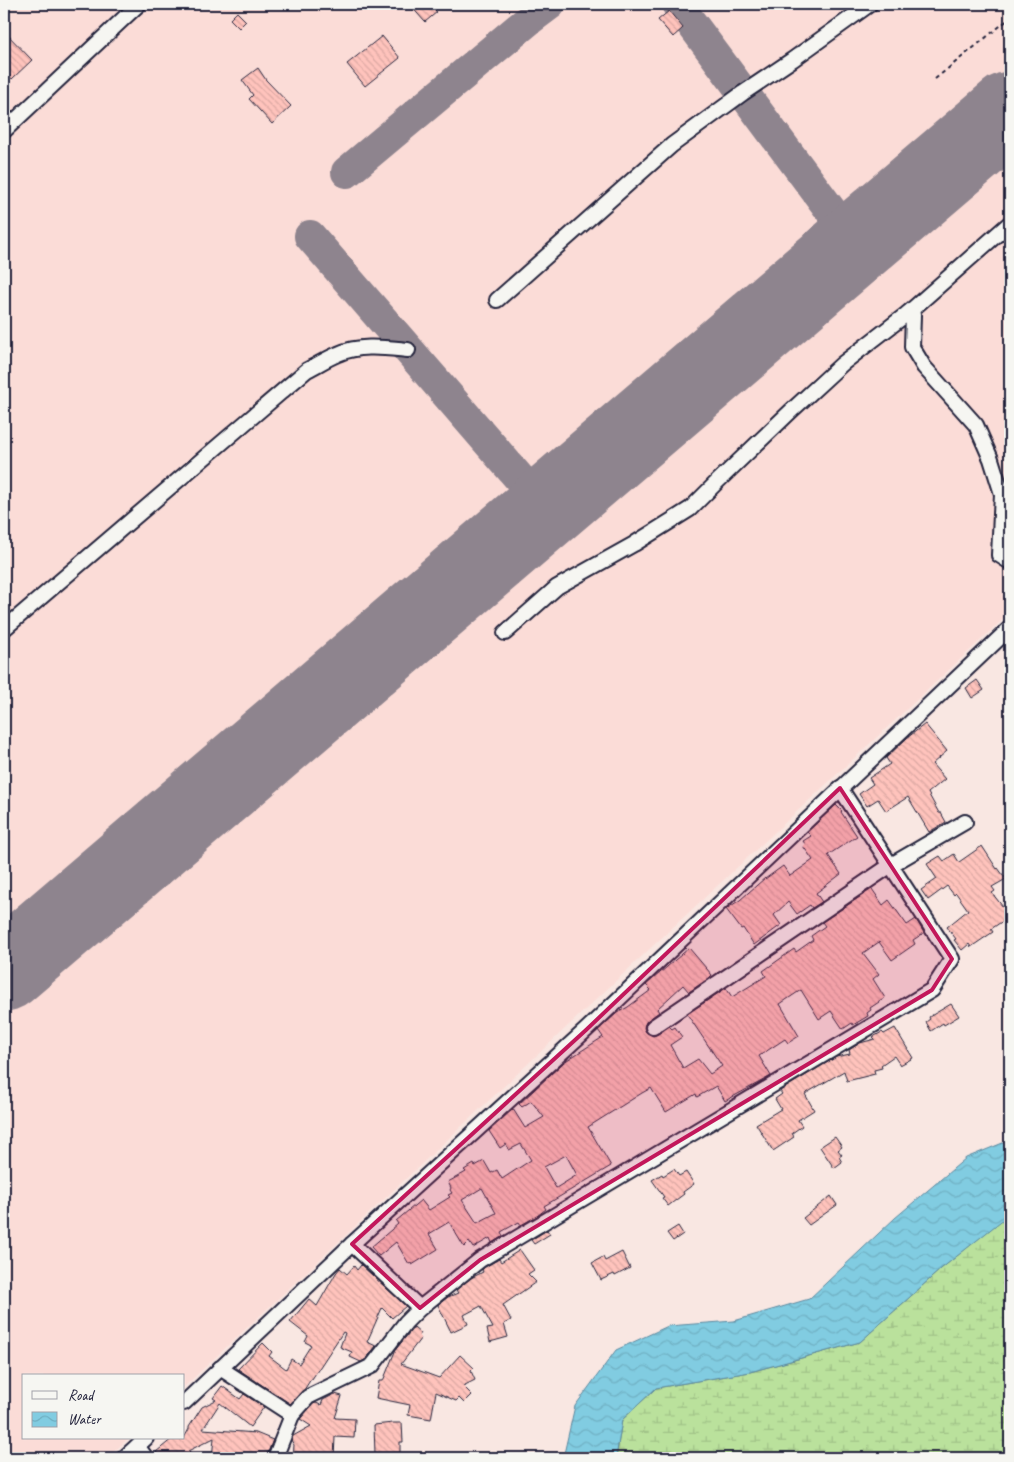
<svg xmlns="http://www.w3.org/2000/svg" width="1014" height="1462" font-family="Caveat,sans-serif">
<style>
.built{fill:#fbdcd7}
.wetland{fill:url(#wetland-marsh);stroke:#6e826c}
.water{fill:url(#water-waves);stroke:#5b889f}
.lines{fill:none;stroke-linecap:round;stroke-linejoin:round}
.taxiway{stroke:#8e848e;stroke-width:32}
.runway{stroke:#8e848e;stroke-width:81}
.building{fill:url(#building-back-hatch);stroke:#22223b;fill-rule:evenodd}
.minor-casing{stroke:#22223b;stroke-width:18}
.path{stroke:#22223b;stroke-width:2;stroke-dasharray:4 4;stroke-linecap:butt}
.minor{stroke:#f6f6f2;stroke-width:14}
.marked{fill:#c2185b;fill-opacity:0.2;stroke:#c2185b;stroke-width:4;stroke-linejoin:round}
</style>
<defs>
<pattern id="wetland-marsh" width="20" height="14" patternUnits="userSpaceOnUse" patternTransform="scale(1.25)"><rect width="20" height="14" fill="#bae19c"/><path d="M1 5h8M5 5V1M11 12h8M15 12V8" fill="none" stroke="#a0c187"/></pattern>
<pattern id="water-waves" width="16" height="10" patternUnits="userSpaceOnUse" patternTransform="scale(1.25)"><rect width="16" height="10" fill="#81cce1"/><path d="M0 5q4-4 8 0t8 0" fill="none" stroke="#6fafc2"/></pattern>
<pattern id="building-back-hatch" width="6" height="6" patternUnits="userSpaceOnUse" patternTransform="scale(1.25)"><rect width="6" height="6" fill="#ffc3bc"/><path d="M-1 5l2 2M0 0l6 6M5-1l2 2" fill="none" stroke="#daa7a2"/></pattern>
</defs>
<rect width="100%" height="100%" fill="#f9e7e2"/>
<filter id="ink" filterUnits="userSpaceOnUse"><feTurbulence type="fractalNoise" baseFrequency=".02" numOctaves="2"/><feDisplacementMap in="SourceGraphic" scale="10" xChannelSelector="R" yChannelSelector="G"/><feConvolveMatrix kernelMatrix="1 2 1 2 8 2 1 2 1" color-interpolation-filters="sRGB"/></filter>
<g filter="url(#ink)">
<polygon class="built" points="4,4 1010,4 1010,613 656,943 395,1189 184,1387 184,1376 24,1376 24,1438 129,1438 107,1458 4,1458"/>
<polygon class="wetland" points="1009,1214 1010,1214 1010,1458 616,1458 622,1420 656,1388 750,1372 860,1342 942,1268"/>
<polygon class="water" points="1010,1140 1010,1214 942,1268 860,1342 750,1372 656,1388 622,1420 616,1458 563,1458 575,1406 616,1350 668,1326 734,1321 809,1299 895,1218 966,1158"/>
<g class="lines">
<g class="taxiway">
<polyline points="677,4 855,243"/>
<polyline points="347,172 530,19 550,4"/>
<polyline points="310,236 546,509"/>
</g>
<polyline class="runway" points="4,971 1010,112"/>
</g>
<g class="building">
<polygon points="409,4 429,4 437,12 425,22"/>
<polygon points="669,11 683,28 673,37 658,20"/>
<polygon points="237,12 246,21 239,28 230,19"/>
<polygon points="4,31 32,60 12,79 4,70"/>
<polygon points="382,36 400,58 365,86 347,64"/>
<polygon points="258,68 266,80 291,106 272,124 249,99 253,95 242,80"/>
<polygon points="977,680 984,690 972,698 966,688"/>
<polygon points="925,724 947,751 932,764 945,779 928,793 939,813 941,813 946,822 929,832 908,797 886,811 878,799 867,806 859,794 873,784 869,778 890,764 886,758 907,738"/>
<polygon points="836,805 842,811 841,812 857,836 828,855 841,874 816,893 822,902 812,908 810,905 797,914 788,902 774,915 781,925 754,945 743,928 741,929 726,909 740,900 765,878 765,879 783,866 790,876 813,860 803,846 805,844 803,841 811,836 807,832"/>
<polygon points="982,846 997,869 998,868 1006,879 992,887 995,891 992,893 1010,916 991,929 993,932 971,947 969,944 962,950 954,940 956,939 947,927 968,910 956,893 954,895 947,886 928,900 921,890 937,879 927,864 940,856 944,861 954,854 959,862"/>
<path d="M 872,889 L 883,905 L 889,900 L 907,925 L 916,919 L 924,933 L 913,940 L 915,944 L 892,960 L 879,942 L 863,953 L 879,974 L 873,979 L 885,998 L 870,1008 L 871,1010 L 867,1013 L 868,1016 L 853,1025 L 852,1023 L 843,1029 L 831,1011 L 819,1019 L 801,990 L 780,1004 L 799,1036 L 788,1043 L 785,1039 L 759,1056 L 771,1076 L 725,1101 L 716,1086 L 697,1097 L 696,1094 L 666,1112 L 651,1088 L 642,1093 L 588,1127 L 611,1166 L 544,1206 L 546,1209 L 537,1216 L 521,1225 L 519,1222 L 501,1232 L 503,1236 L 492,1243 L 490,1238 L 473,1248 L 469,1242 L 464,1247 L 449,1222 L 429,1234 L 438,1249 L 412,1265 L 411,1263 L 409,1264 L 396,1242 L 379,1256 L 371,1247 L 398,1224 L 396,1221 L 421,1200 L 429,1210 L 450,1197 L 448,1195 L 452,1193 L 450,1190 L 451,1188 L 448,1182 L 466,1172 L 464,1170 L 474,1164 L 475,1166 L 484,1161 L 491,1173 L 497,1170 L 502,1179 L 531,1160 L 521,1144 L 509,1150 L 506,1144 L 500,1148 L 489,1131 L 513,1109 L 525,1128 L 544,1117 L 531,1101 L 522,1107 L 519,1104 L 564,1062 L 603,1037 L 598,1030 L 617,1013 L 628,1007 L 651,990 L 646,985 L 689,948 L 712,975 L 709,978 L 689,992 L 683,985 L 657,1009 L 659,1012 L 648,1020 L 645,1024 L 644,1028 L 646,1032 L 653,1036 L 658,1034 L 669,1026 L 672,1029 L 675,1027 L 682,1037 L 670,1045 L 683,1068 L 698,1059 L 710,1074 L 722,1066 L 687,1014 L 726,988 L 732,997 L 766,976 L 763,971 L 794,949 L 796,952 L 813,940 L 811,936 L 825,926 L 822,922 ZM 566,1155 L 577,1175 L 556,1188 L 544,1167 ZM 482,1188 L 496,1213 L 477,1223 L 462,1200 Z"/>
<polygon points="951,1004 959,1016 944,1025 943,1023 931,1031 926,1022 930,1019 929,1017"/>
<polygon points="895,1028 913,1058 900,1065 894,1056 881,1065 882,1068 874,1070 875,1074 847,1081 844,1071 805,1094 814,1110 798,1120 802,1126 792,1133 794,1137 773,1151 756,1124 781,1109 775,1099 782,1094 780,1091 836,1057 850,1054 849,1050 860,1043 875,1039 873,1037 882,1032 884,1034"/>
<polygon points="835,1137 842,1147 838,1150 842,1155 839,1157 842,1162 834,1168 820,1147"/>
<polygon points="674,1169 679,1176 686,1172 694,1184 683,1192 684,1194 668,1206 662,1198 664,1197 652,1180 662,1174 663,1176"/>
<polygon points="831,1196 837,1205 809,1225 803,1218"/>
<polygon points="678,1226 683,1234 673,1241 667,1233"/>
<polygon points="547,1230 550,1234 534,1244 531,1240"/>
<polygon points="520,1250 534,1270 528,1274 536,1282 503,1305 511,1320 504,1324 508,1337 490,1342 487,1329 493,1328 481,1306 464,1315 468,1324 451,1332 438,1305 448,1297 458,1293 456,1290 471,1278 483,1272 482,1270 485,1267 499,1259 501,1262"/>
<polygon points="622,1252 630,1268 615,1276 614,1274 601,1280 592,1263 603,1257 605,1261"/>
<polygon points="361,1265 406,1306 392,1318 382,1308 367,1342 376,1346 366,1359 361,1362 350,1357 352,1352 340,1347 345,1333 343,1332 312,1379 311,1379 304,1390 290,1404 238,1369 263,1343 272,1352 269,1356 286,1369 291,1359 299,1364 311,1345 305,1342 308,1336 290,1322 309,1299 317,1306 336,1273 340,1268 347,1274 354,1266 357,1270"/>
<polygon points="414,1327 421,1333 419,1336 421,1338 401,1364 439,1378 460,1355 474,1368 471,1371 475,1380 463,1386 472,1395 464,1403 459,1398 456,1401 436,1392 431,1419 408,1415 410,1405 376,1398 379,1381 383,1381 396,1349"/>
<polygon points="222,1386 240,1399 244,1394 264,1407 250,1427 220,1403 203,1429 256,1433 273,1440 266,1458 212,1458 214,1438 188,1451 195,1458 162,1458 156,1452 173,1438 184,1438 189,1429 189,1427 202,1407 216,1400 213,1398"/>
<polygon points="335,1394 342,1396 335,1418 355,1419 354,1438 335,1437 334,1458 293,1458 294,1445 291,1440 293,1436 311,1426 300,1419 313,1404 316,1403 321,1405 323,1400"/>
<polygon points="393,1423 402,1423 403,1442 400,1442 400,1453 375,1454 374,1425"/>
</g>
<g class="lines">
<defs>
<g id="minor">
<polyline points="4,131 139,4"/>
<polyline points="497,300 672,145 743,93 792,60 870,4"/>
<polyline points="908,313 913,315 912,347 924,367 976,425 991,459 1002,494 999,555 1010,562"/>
<path d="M 4,629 L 307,370 C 317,365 328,358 338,354 C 360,344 386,348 408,350"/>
<polyline points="505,633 557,587 634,544 690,509 718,481 791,411 842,364 908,313 1010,223"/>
<polyline points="653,1027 891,865 965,822"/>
<polyline points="352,1244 420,1308 480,1260 932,990 952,959 840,788"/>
<polyline points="220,1368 292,1415 275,1458"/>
<polyline points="184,1403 352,1244 586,1030 1010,628"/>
<polyline points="292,1415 308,1397 372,1366 406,1322 420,1308"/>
<polyline points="137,1446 146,1458"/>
<polyline points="124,1458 146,1438"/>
</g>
</defs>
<use href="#minor" class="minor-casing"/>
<polyline class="path" points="935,79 1010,18"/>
<use href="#minor" class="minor"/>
</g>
</g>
<path class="marked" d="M 840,788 L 952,959 L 932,990 L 480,1260 L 420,1308 L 352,1244 L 586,1030 Z"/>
<rect width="1014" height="1462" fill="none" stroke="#f6f6f2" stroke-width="20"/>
<rect x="10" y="10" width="994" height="1442" fill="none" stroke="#22223b" stroke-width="2" filter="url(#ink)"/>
<rect x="22" y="1374" width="162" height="65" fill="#f6f6f2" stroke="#a1a1a9"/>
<rect x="32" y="1391" width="25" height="8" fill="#f6f6f2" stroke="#a1a1a9"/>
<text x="68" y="1400" font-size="15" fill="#22223b">Road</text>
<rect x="32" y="1412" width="25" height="15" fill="url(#water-waves)" stroke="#a1a1a9"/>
<text x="68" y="1424" font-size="15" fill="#22223b">Water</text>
</svg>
